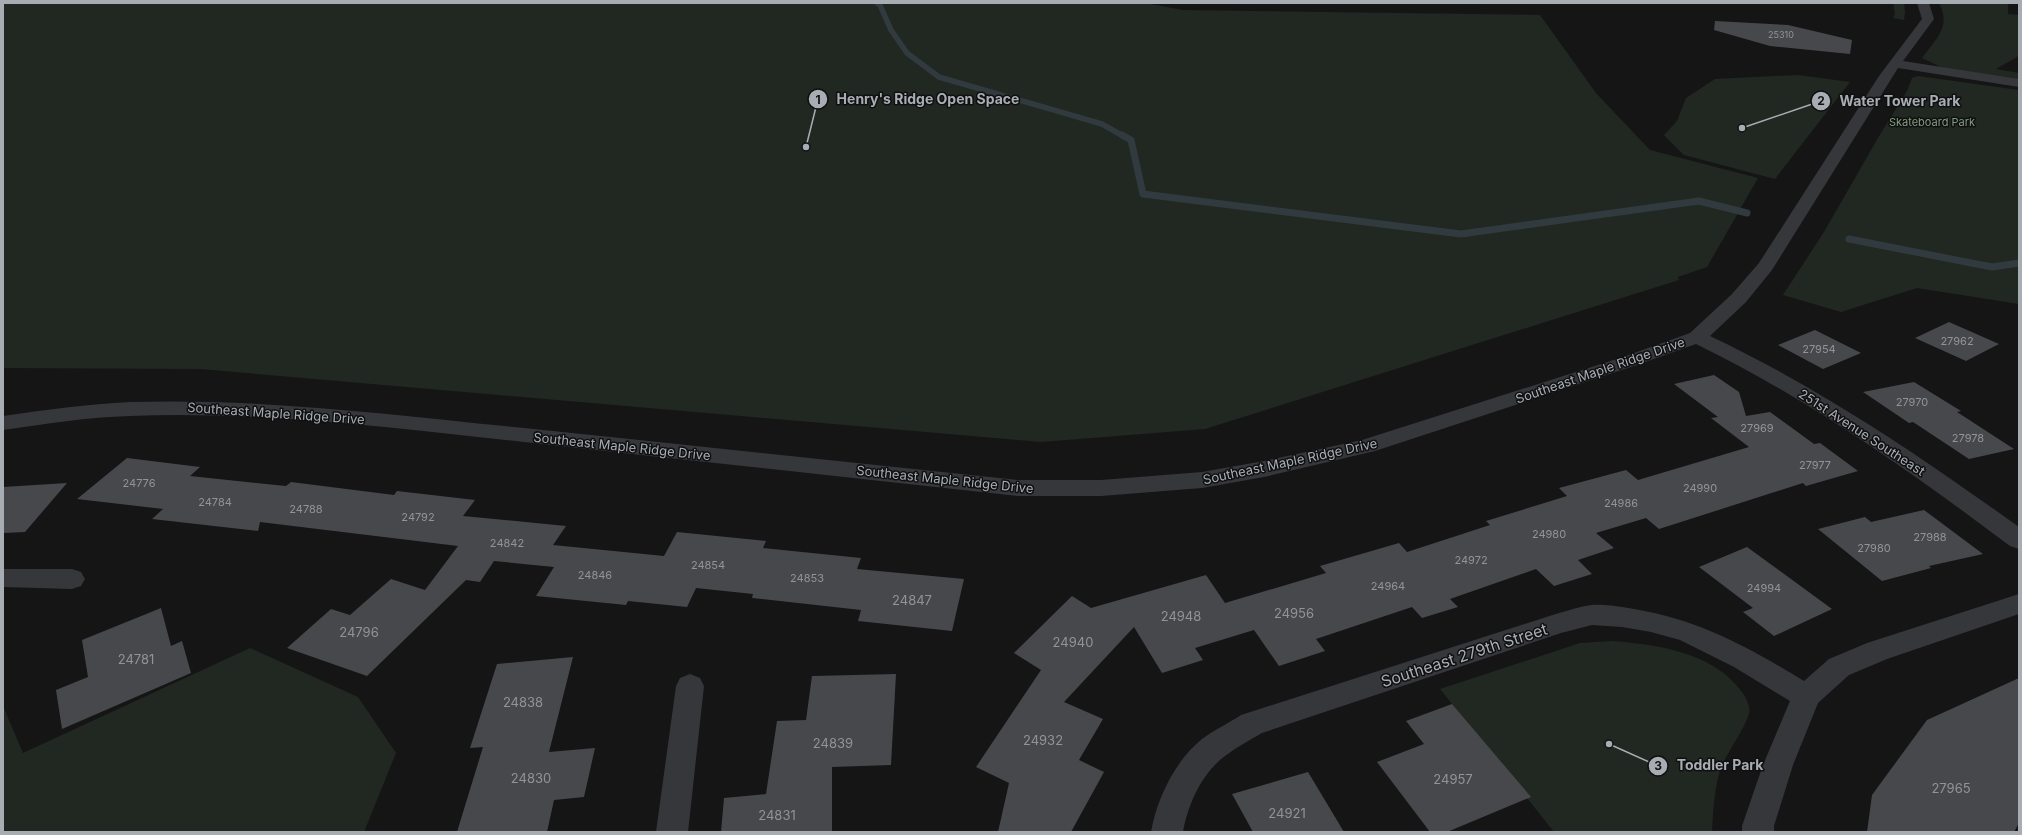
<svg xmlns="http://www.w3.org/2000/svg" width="2022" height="835" font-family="Inter,sans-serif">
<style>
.green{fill:#212822}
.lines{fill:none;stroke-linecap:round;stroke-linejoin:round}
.stream-far1{stroke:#313a3f;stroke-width:5.5}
.stream{stroke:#313a3f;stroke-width:7}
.building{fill:#47484b}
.street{fill:#36373a;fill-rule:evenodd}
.labels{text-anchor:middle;stroke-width:3;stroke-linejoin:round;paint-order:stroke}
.far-number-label{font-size:9px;fill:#90949a}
.far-park-label{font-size:11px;fill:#829d81;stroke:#101011}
.number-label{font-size:11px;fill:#90949a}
.street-label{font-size:13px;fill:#a8adb4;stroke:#101011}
.near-number-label{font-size:13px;fill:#90949a}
.near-street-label{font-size:16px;fill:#a8adb4;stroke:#101011}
.leader{fill:none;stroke:#a8adb4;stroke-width:1.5}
.callout-dot{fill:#a8adb4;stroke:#101011;stroke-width:1.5}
.mark-label{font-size:12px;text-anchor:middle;font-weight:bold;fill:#111}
.callout-label{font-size:14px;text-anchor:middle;font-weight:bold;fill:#a8adb4;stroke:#101011;stroke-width:3;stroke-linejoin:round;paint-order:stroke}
</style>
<rect width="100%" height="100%" fill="#151516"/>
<g class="green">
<polygon points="3,3 1145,3 1183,10 1540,15 1596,93 1650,150 1758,178 1707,267 1678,277 1679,280 1205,429 1041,442 200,369 3,368"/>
<polygon points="1893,3 1904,3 1905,12 1904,20 1893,18 1895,14"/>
<path d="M 1939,3 L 2008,3 L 2008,14 L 2019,15 L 2019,53 L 2017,57 L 1996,69 L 2019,73 L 2019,80 L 1945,69 L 1922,58 C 1935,40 1952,27 1939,3 Z"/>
<polygon points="1798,75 1850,82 1775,179 1684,155 1664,135 1677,121 1686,98 1715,79"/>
<polygon points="1918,76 2019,90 2019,304 1917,288 1841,312 1783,295 1824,232 1878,138 1907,91 1912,78"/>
<path d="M 1613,641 C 1658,645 1713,652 1742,692 C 1746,698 1751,707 1749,714 C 1742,735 1725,753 1719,774 C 1714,792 1713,814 1712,832 L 1554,832 L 1440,689 L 1580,643 Z"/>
<polygon points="250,648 358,697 396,753 364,832 3,832 3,706 23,753"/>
</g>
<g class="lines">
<polyline class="stream-far1" points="877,3 880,5 891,30 907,53 939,77 1102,124 1123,136"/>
<g class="stream">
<polyline points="1122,135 1131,140 1143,194 1461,234 1699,201 1747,213"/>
<polyline points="1849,239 1992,267 2019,263"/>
</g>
</g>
<g class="building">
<polygon points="1715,21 1788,25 1852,40 1850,54 1770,46 1714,30"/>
<polygon points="1949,322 1999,344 1966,361 1915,338"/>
<polygon points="1815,330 1861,353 1823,369 1778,345"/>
<polygon points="1714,375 1739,392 1746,416 1770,412 1814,444 1820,443 1858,471 1806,486 1803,483 1659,529 1646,518 1596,533 1614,548 1578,560 1592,574 1554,586 1536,569 1450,599 1458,607 1422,618 1412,607 1316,639 1325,651 1279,666 1254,630 1195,648 1203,660 1162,673 1134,627 1064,702 1103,719 1079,760 1104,772 1071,832 998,832 1009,783 976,767 1041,670 1014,653 1072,596 1091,608 1206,575 1225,603 1326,573 1320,566 1399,543 1407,552 1490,525 1486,521 1567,496 1559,488 1626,470 1638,480 1749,447 1711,418 1718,417 1674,384"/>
<polygon points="1914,382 1961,411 1957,412 2014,449 1969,459 1913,422 1909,423 1863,392"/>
<polygon points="127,458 200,467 190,476 286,486 291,482 394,495 397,491 475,500 463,516 566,526 553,545 664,556 677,532 766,541 763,548 861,558 857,569 964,579 952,631 858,621 861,610 752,598 753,594 696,588 687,607 628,601 626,605 536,596 554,567 494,561 480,582 466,580 367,676 287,648 331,609 350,615 391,579 425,590 458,546 260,522 258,531 152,519 163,509 77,499"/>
<polygon points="67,483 25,532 3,533 3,487"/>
<polygon points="1924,510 1983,554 1929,566 1931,568 1882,581 1818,529 1865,517 1871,522"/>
<polygon points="1747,547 1832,609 1774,636 1743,612 1753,608 1699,567"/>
<polygon points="161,608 171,646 182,641 191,673 62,729 56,690 88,677 82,640"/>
<polygon points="573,657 549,752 595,748 584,797 554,800 547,832 457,832 483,747 470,748 497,664"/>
<polygon points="896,674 891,765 832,767 832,832 721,832 724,798 766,794 777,721 806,720 812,676"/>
<polygon points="2019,678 2019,823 2014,832 1867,832 1872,795 1927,720"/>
<polygon points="1452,704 1531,797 1447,832 1430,832 1377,762 1424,744 1406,721"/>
<polygon points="1308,772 1344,832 1253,832 1232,794"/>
</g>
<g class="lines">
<g class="street">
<path d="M 1917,3 L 1929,3 L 1934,19 L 1903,61 L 2019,79 L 2019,87 L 1898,68 L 1772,270 L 1746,302 L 1710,336 C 1820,388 1920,456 2019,527 L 2019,549 L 2010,546 C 1910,471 1809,399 1696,344 L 1637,365 L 1375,451 L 1264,477 L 1202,488 L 1101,496 L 1018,496 C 853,478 688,460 524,442 C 393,428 262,411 130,416 C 88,417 45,424 3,430 L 3,416 C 45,410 88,404 130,402 C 262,398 393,415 524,428 C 688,445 853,463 1018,480 L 1101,480 L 1202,472 L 1264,461 L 1362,440 L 1623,357 L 1690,333 L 1732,294 L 1759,263 L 1879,76 L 1922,19 Z"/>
<polygon points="3,569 72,569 81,572 85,579 81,586 72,589 3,587"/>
<path d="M 2019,594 L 2019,614 L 1887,659 L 1849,675 L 1818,703 L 1793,765 L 1774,826 L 1774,832 L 1742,832 L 1742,826 L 1763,765 L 1790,701 L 1734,667 L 1680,640 L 1651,632 L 1622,627 L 1592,625 L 1561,633 L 1262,733 C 1250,740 1237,747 1225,756 C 1202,773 1188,804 1183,832 L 1151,832 C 1157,798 1175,761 1202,739 C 1214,730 1229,723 1241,715 L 1559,613 C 1570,610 1581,606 1592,605 C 1605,604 1621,607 1634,609 C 1700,620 1748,647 1804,681 L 1829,659 L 1867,643 Z"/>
<polygon points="690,674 700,678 704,686 688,832 656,832 676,686 680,678"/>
</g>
</g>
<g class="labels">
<g class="far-number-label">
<text x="1781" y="38">25310</text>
</g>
<g class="far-park-label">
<text x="1932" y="126">Skateboard Park</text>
</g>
<g class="number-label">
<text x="1957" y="345">27962</text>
<text x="1819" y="353">27954</text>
<text x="1912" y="406">27970</text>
<text x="1757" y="432">27969</text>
<text x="1968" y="442">27978</text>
<text x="1815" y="469">27977</text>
<text x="139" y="487">24776</text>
<text x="1700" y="492">24990</text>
<text x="215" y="506">24784</text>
<text x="1621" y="507">24986</text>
<text x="306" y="513">24788</text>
<text x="418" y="521">24792</text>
<text x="1549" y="538">24980</text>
<text x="1930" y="541">27988</text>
<text x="507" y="547">24842</text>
<text x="1874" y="552">27980</text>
<text x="1471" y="564">24972</text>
<text x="708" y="569">24854</text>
<text x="595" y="579">24846</text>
<text x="807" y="582">24853</text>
<text x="1388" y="590">24964</text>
<text x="1764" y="592">24994</text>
</g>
<g class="street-label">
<text transform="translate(1600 370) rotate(-19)" y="5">Southeast Maple Ridge Drive</text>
<text transform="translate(276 413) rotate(4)" y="5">Southeast Maple Ridge Drive</text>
<text transform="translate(1862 432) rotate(33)" y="5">251st Avenue Southeast</text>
<text transform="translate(622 446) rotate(6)" y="5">Southeast Maple Ridge Drive</text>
<text transform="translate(1290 461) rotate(-12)" y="5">Southeast Maple Ridge Drive</text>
<text transform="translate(945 479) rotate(6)" y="5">Southeast Maple Ridge Drive</text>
</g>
<g class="near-number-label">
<text x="912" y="605">24847</text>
<text x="1294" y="618">24956</text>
<text x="1181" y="621">24948</text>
<text x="359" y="637">24796</text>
<text x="1073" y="647">24940</text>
<text x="136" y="664">24781</text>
<text x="523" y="707">24838</text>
<text x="1043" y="745">24932</text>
<text x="833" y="748">24839</text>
<text x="531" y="783">24830</text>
<text x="1453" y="784">24957</text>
<text x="1951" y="793">27965</text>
<text x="1287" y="818">24921</text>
<text x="777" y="820">24831</text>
</g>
<g class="near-street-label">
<text transform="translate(1464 655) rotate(-18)" y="6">Southeast 279th Street</text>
</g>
</g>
<path class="leader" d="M806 147L818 99M1742 128L1821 101M1609 744L1658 766"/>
<g class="callout-dot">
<circle cx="806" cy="147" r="4"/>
<circle cx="1742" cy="128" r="4"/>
<circle cx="1609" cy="744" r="4"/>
<circle cx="818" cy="99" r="10"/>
<circle cx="1821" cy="101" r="10"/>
<circle cx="1658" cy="766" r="10"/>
</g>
<g class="mark-label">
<text x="818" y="104">1</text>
<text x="1821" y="105">2</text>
<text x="1658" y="770">3</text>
</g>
<g class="callout-label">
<text x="928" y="104">Henry's Ridge Open Space</text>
<text x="1900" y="106">Water Tower Park</text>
<text x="1720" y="770">Toddler Park</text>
</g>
<rect width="2022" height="835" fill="none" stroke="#a8adb4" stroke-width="8"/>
</svg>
